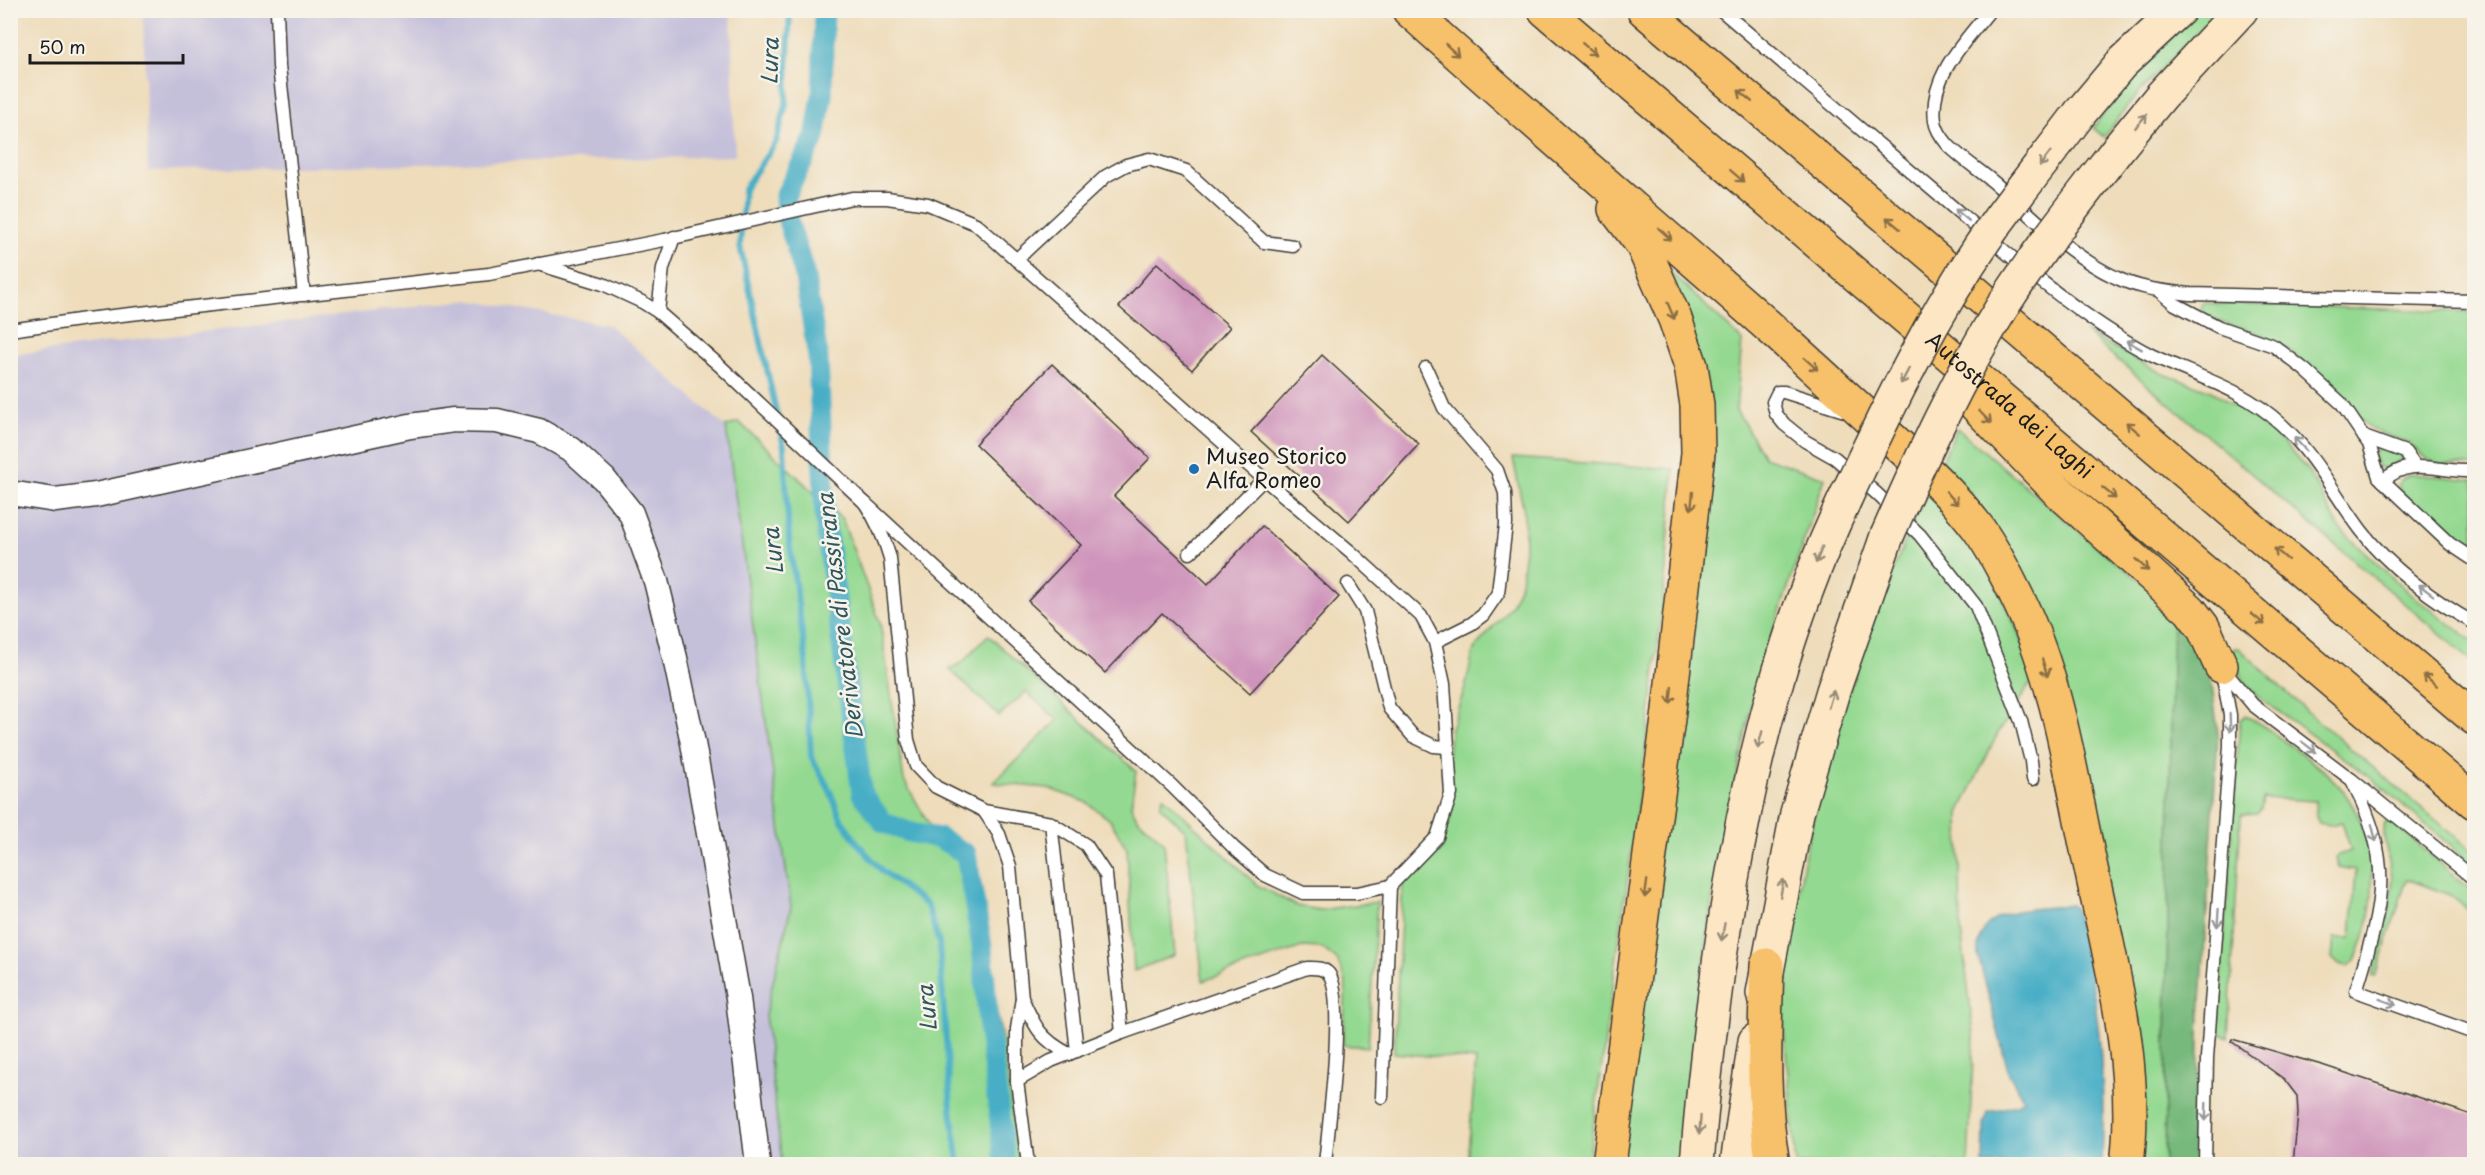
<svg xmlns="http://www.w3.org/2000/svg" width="2485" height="1175" font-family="'Playpen Sans',sans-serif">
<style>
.industrial{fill:#c5c0da}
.green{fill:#94d991;stroke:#587a56;stroke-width:1.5}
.forest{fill:#77b97b;stroke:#4a6a4c;stroke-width:1.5}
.water{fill:#47aec6;stroke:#326571;stroke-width:1.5}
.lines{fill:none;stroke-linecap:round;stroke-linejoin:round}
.stream{stroke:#47aec6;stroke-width:6}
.canal{stroke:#47aec6;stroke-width:21}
.building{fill:#cf94bb}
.service-casing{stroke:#3c3934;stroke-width:15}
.minor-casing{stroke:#3c3934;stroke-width:27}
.secondary-casing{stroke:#3c3934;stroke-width:36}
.motorway-casing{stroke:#3c3934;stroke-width:36}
.service{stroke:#fff;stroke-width:12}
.minor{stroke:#fff;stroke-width:24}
.secondary{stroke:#fce6c4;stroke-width:33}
.motorway{stroke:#f7c06b;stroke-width:33}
.secondary-bridge-casing{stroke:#3c3934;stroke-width:36;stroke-linecap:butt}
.secondary-bridge{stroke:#fce6c4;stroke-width:33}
.oneway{stroke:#8a6e44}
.oneway2{stroke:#978b78}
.oneway3{stroke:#999}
.poi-dot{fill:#1f6fb2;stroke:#f7f3e8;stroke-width:2}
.labels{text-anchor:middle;stroke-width:5;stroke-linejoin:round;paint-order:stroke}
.street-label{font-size:21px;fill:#1c1c1c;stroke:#f7f3e8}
.poi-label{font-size:21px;fill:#1c1c1c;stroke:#f7f3e8;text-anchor:start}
.water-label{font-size:22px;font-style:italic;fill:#2d5660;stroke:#f7f3e8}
</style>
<rect width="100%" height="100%" fill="#f7f3e8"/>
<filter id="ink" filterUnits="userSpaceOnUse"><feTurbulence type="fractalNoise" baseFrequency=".0167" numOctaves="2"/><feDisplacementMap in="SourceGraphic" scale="12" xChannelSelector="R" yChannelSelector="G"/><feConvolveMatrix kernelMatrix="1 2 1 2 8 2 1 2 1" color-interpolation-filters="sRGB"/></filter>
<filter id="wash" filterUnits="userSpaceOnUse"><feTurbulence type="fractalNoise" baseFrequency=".008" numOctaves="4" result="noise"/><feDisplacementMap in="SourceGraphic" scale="24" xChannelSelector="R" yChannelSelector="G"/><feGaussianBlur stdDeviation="1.35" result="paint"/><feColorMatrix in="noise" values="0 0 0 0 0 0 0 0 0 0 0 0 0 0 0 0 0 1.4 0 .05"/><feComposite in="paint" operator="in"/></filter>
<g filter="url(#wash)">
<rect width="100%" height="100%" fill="#eedcba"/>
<g class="industrial">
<polygon points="143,11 731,11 735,156 148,171"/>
<polygon points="468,300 609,325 726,427 791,907 765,1015 782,1164 11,1164 10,355"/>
</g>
<g class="green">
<polygon points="2197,11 2218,11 2134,98 2104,137 2093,128 2120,90"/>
<polygon points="1649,252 1742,340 1736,410 1764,457 1825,478 1756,682 1712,899 1689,1090 1684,1164 1618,1164 1707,454"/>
<polygon points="2203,303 2474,312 2474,465 2441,465 2426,459 2410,444 2371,429 2289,350 2263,335 2200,315"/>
<polygon points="2085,332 2161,373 2211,391 2258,420 2279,438 2309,472 2340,529 2408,592 2474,642 2474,663"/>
<polygon points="739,422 842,519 880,622 904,780 938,840 969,869 1004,1048 1019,1164 782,1164 765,1015 791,907 726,427"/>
<polygon points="1957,428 2098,548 2173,607 2164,1164 2137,1164 2079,763 1940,465"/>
<polygon points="2377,448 2400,453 2404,460 2395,463 2389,470 2378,467 2373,454"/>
<polygon points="1513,458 1674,469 1665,578 1649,723 1588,1164 1467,1164 1476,1060 1394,1053 1403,880 1442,838 1450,731 1465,688 1474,649 1511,606 1521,582 1525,548 1524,512"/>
<polygon points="2411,474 2474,480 2474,553 2401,492 2398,484 2403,478"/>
<polygon points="1928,490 1981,553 2037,674 1998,733 1959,813 1961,930 1974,1036 1968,1164 1796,1164 1781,997 1806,849 1829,750 1882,594"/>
<polygon points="988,635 1136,771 1131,806 1137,818 1164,842 1175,955 1134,971 1127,849 1110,820 1086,802 1047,788 993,783 1058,720 1026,692 999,716 949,669 962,663"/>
<polygon points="2234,648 2239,648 2313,717 2474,852 2474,866 2375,781 2257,696 2244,681 2232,658"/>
<path d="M 2245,716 C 2261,722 2276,736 2291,746 C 2311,761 2334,776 2348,798 C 2380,846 2378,909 2355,960 L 2348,966 L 2338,964 L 2332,958 L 2334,938 L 2351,938 L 2356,870 L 2339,867 L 2336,859 L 2338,855 L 2351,851 L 2342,822 L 2330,825 L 2319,823 L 2316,817 L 2315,801 L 2263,798 L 2261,809 L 2257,814 L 2241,815 L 2228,1038 L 2217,1031 L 2240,720 Z"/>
<polygon points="1163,796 1257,885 1297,906 1320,910 1377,902 1368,1047 1343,1045 1346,982 1337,960 1322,948 1302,947 1203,981 1186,831 1160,806"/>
<path d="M 2388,822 L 2395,824 L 2474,893 L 2474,915 L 2450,895 L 2407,879 L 2375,977 L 2371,976 C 2381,944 2392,912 2392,879 C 2391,861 2381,840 2385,823 Z"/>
</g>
<polygon class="forest" points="2173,607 2202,649 2212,685 2218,734 2199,1034 2197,1164 2164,1164"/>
<path class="water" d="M 2071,905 L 2075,909 C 2099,991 2106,1079 2102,1164 L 1983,1164 L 1984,1125 L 1988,1112 L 2016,1105 L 2023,1099 L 2009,1074 L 1978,956 C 1975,904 2036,910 2071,905 Z"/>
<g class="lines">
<polyline class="stream" points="790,10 786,105 776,142 744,189 740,246 784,447 789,539 806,660 811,756 830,791 841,819 859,845 882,871 927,905 939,943 951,1109 959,1164"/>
<polyline class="canal" points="824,10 822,96 815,137 785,196 786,214 804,272 818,357 825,517 862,794 883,822 908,832 939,838 966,854 982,946 989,1030 1005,1164"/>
</g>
<g id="blocks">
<g class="building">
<polygon points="1157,263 1230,327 1192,370 1119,307"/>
<polygon points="1322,355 1419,444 1349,521 1251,432"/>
<polygon points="1052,364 1150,458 1114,496 1208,584 1262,526 1339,597 1250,693 1162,613 1105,673 1028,601 1081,545 975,444"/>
<polygon points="2232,1039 2325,1066 2475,1116 2475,1164 2293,1164 2298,1114 2297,1096 2284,1079 2231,1041"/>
</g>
</g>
</g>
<g filter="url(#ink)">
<use href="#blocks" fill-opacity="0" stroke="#3c3934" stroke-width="1.5"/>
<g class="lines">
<defs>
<g id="service">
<polyline points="277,10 279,66 304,295"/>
<path d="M 1721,10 C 1792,71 1864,132 1935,192 C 1987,236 2037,281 2092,319 C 2111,332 2131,345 2151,355 C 2197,377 2242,388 2281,424 C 2315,455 2334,494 2361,530 C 2388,566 2435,602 2474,623"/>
<path d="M 1990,10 C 1964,43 1929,76 1935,121 C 1936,129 1943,139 1948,145 C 1963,160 1981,171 1997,185 C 2034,217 2070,256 2115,277 C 2139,289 2164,291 2190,294 L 2474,301"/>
<polyline points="1016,260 1106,176 1126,165 1149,159 1186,171 1264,242 1293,246"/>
<path d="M 538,264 L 603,284 L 642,302 L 658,312 L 719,365 L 865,503 C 877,521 884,537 890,558 L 908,740 L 916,766 L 936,787 L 984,811 L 1051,823 L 1086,845 L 1106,875 L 1122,1033 L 1307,968 C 1314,968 1323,967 1329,974 C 1346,998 1328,1130 1325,1164"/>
<polyline points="2159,291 2175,304 2219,327 2274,346 2305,370 2341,403 2369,444 2379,477 2450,544 2474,560"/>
<polyline points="658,312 663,268 674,237"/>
<polyline points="10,330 86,319 489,274 664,240 852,198 887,198 928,204 976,224 1264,479 1351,552 1421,616 1435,642 1444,684 1451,794 1437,837 1390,886 1357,893 1303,893 1265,875 1234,848 1172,786 865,503"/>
<polyline points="1426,368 1444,408 1497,470 1505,493 1506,524 1498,593 1483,615 1471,624 1435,642"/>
<polyline points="1848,412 1784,392 1778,392 1773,402 1776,414 1784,424 1805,441 1835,458 1876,493 1920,535 1976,606 2021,721 2031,761 2033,779"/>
<polyline points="2364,437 2405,452 2414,465"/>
<path d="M 2383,481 C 2411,455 2439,473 2474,471"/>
<polyline points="1190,553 1264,479"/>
<polyline points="1348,584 1365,611 1389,708 1413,736 1434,746 1446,747"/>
<polyline points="2223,669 2253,705 2352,780 2474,879"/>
<path d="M 2352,780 C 2395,867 2383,902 2356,991 L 2474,1033"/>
<polyline points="984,811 999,834 1010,866 1022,998 1017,1029 1017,1081 1028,1164"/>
<polyline points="1051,823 1077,1051"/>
<path d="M 1022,998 C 1035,1027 1040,1039 1069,1054"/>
<polyline points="1017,1081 1051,1061 1122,1033"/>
<polyline points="1382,1097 1390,886"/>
<polyline points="2205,1164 2207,1058 2230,746 2230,715 2221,667"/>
</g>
<polyline id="minor" points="10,493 55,500 96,495 410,426 454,420 497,421 539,431 571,449 604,479 631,513 656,581 675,658 693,743 738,998 758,1164"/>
<g id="secondary">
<polyline points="2080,113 2121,64 2179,10"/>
<polyline points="2120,146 2162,95 2241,10"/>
<polyline points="1763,993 1797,813 1833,691 1887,536"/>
<path d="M 1697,1164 C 1704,1071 1716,977 1731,884 C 1754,752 1786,624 1844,501"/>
<polyline points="1737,1164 1755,1041"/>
</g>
<g id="motorway">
<path d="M 1409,10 C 1530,120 1654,225 1776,333 C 1815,368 1854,404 1893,440 C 1923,467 1953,495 1978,528 C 1994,550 2008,578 2020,603 C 2060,687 2072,783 2092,873 C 2112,968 2139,1067 2127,1164"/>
<path id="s1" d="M 1545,10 L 2474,802"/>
<polyline points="1644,10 2474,718"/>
<polyline points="1959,388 2056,489 2190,610 2203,627 2221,666"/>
<path d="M 1767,965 C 1765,1032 1761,1098 1773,1164"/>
<polyline points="1609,1164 1668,719 1698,453 1697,405 1691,366 1675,319 1642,244 1615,209"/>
</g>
</defs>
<use href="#service" class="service-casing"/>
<use href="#minor" class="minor-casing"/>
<use href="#secondary" class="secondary-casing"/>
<use href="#motorway" class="motorway-casing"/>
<use href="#service" class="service"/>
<use href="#minor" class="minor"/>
<use href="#secondary" class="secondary"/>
<use href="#motorway" class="motorway"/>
<defs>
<g id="secondary-bridge">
<path d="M 1844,501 C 1889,405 1935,309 1997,222 C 2024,185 2053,149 2080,113"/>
<path d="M 1887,536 C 1922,456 1958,378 2004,304 C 2039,249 2080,198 2120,146"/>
</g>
</defs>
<use href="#secondary-bridge" class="secondary-bridge-casing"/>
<use href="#secondary-bridge" class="secondary-bridge"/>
</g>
<defs><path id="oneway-shaft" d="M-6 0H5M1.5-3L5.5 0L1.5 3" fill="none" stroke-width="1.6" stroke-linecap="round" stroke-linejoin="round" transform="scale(1.5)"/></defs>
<g class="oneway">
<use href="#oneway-shaft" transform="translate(1589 49) rotate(41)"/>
<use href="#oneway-shaft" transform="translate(1452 50) rotate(42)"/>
<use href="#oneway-shaft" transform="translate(1745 96) rotate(-140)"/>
<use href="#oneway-shaft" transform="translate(1737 176) rotate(41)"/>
<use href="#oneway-shaft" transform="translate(1893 223) rotate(-140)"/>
<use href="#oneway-shaft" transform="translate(1665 234) rotate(42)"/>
<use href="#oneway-shaft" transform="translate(1671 311) rotate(67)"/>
<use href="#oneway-shaft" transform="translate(1811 364) rotate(42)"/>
<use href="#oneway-shaft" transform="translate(1985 417) rotate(46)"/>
<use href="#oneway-shaft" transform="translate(2133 428) rotate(-140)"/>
<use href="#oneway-shaft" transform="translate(2109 493) rotate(40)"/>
<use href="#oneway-shaft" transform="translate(1952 498) rotate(48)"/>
<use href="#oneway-shaft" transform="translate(1692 501) rotate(96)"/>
<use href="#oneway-shaft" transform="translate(2281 554) rotate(-140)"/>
<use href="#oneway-shaft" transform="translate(2142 565) rotate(42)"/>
<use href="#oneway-shaft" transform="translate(2258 619) rotate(40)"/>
<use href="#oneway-shaft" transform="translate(2045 668) rotate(72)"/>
<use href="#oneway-shaft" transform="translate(2430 680) rotate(-140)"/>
<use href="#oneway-shaft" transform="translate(1671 695) rotate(96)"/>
<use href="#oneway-shaft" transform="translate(1646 889) rotate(98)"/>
</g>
<g class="oneway2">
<use href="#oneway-shaft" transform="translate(2141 121) rotate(-50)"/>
<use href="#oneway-shaft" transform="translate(2045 159) rotate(127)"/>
<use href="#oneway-shaft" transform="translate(1905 376) rotate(118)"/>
<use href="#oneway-shaft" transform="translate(1819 555) rotate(111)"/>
<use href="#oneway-shaft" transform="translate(1831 699) rotate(-73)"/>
<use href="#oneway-shaft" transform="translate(1760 740) rotate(105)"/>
<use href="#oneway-shaft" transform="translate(1782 888) rotate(-79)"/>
<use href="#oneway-shaft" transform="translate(1723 932) rotate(100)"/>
<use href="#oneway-shaft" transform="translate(1700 1125) rotate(94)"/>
</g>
<g class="oneway3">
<use href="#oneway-shaft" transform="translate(1962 215) rotate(-140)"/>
<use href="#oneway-shaft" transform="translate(2134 345) rotate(-151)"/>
<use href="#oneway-shaft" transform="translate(2300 444) rotate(-133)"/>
<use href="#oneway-shaft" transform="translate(2426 590) rotate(-143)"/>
<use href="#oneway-shaft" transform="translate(2230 723) rotate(88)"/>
<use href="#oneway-shaft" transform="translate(2309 747) rotate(37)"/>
<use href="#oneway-shaft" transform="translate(2374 833) rotate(76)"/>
<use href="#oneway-shaft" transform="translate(2218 918) rotate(94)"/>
<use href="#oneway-shaft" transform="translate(2388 1002) rotate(20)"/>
<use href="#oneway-shaft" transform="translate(2206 1112) rotate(92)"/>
</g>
</g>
<circle class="poi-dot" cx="1194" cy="469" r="6"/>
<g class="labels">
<g class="street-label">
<text dy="7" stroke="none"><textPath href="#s1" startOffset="610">Autostrada dei Laghi</textPath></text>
</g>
<g class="poi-label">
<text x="1206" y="464">Museo Storico<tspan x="1206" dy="24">Alfa Romeo</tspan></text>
</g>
<g class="water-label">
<text transform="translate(770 61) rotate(-88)" y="8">Lura</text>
<text transform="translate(773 551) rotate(-96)" y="8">Lura</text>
<text transform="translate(840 616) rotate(-97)" y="8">Derivatore di Passirana</text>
<text transform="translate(927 1008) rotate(-95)" y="8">Lura</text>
</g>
</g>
<rect width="2485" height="1175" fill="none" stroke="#f7f3e8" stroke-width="36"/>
<path d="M30 54v9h153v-9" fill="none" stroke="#1c1c1c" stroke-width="3"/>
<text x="39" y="54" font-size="18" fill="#1c1c1c" stroke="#f7f3e8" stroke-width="4.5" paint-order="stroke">50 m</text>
</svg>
